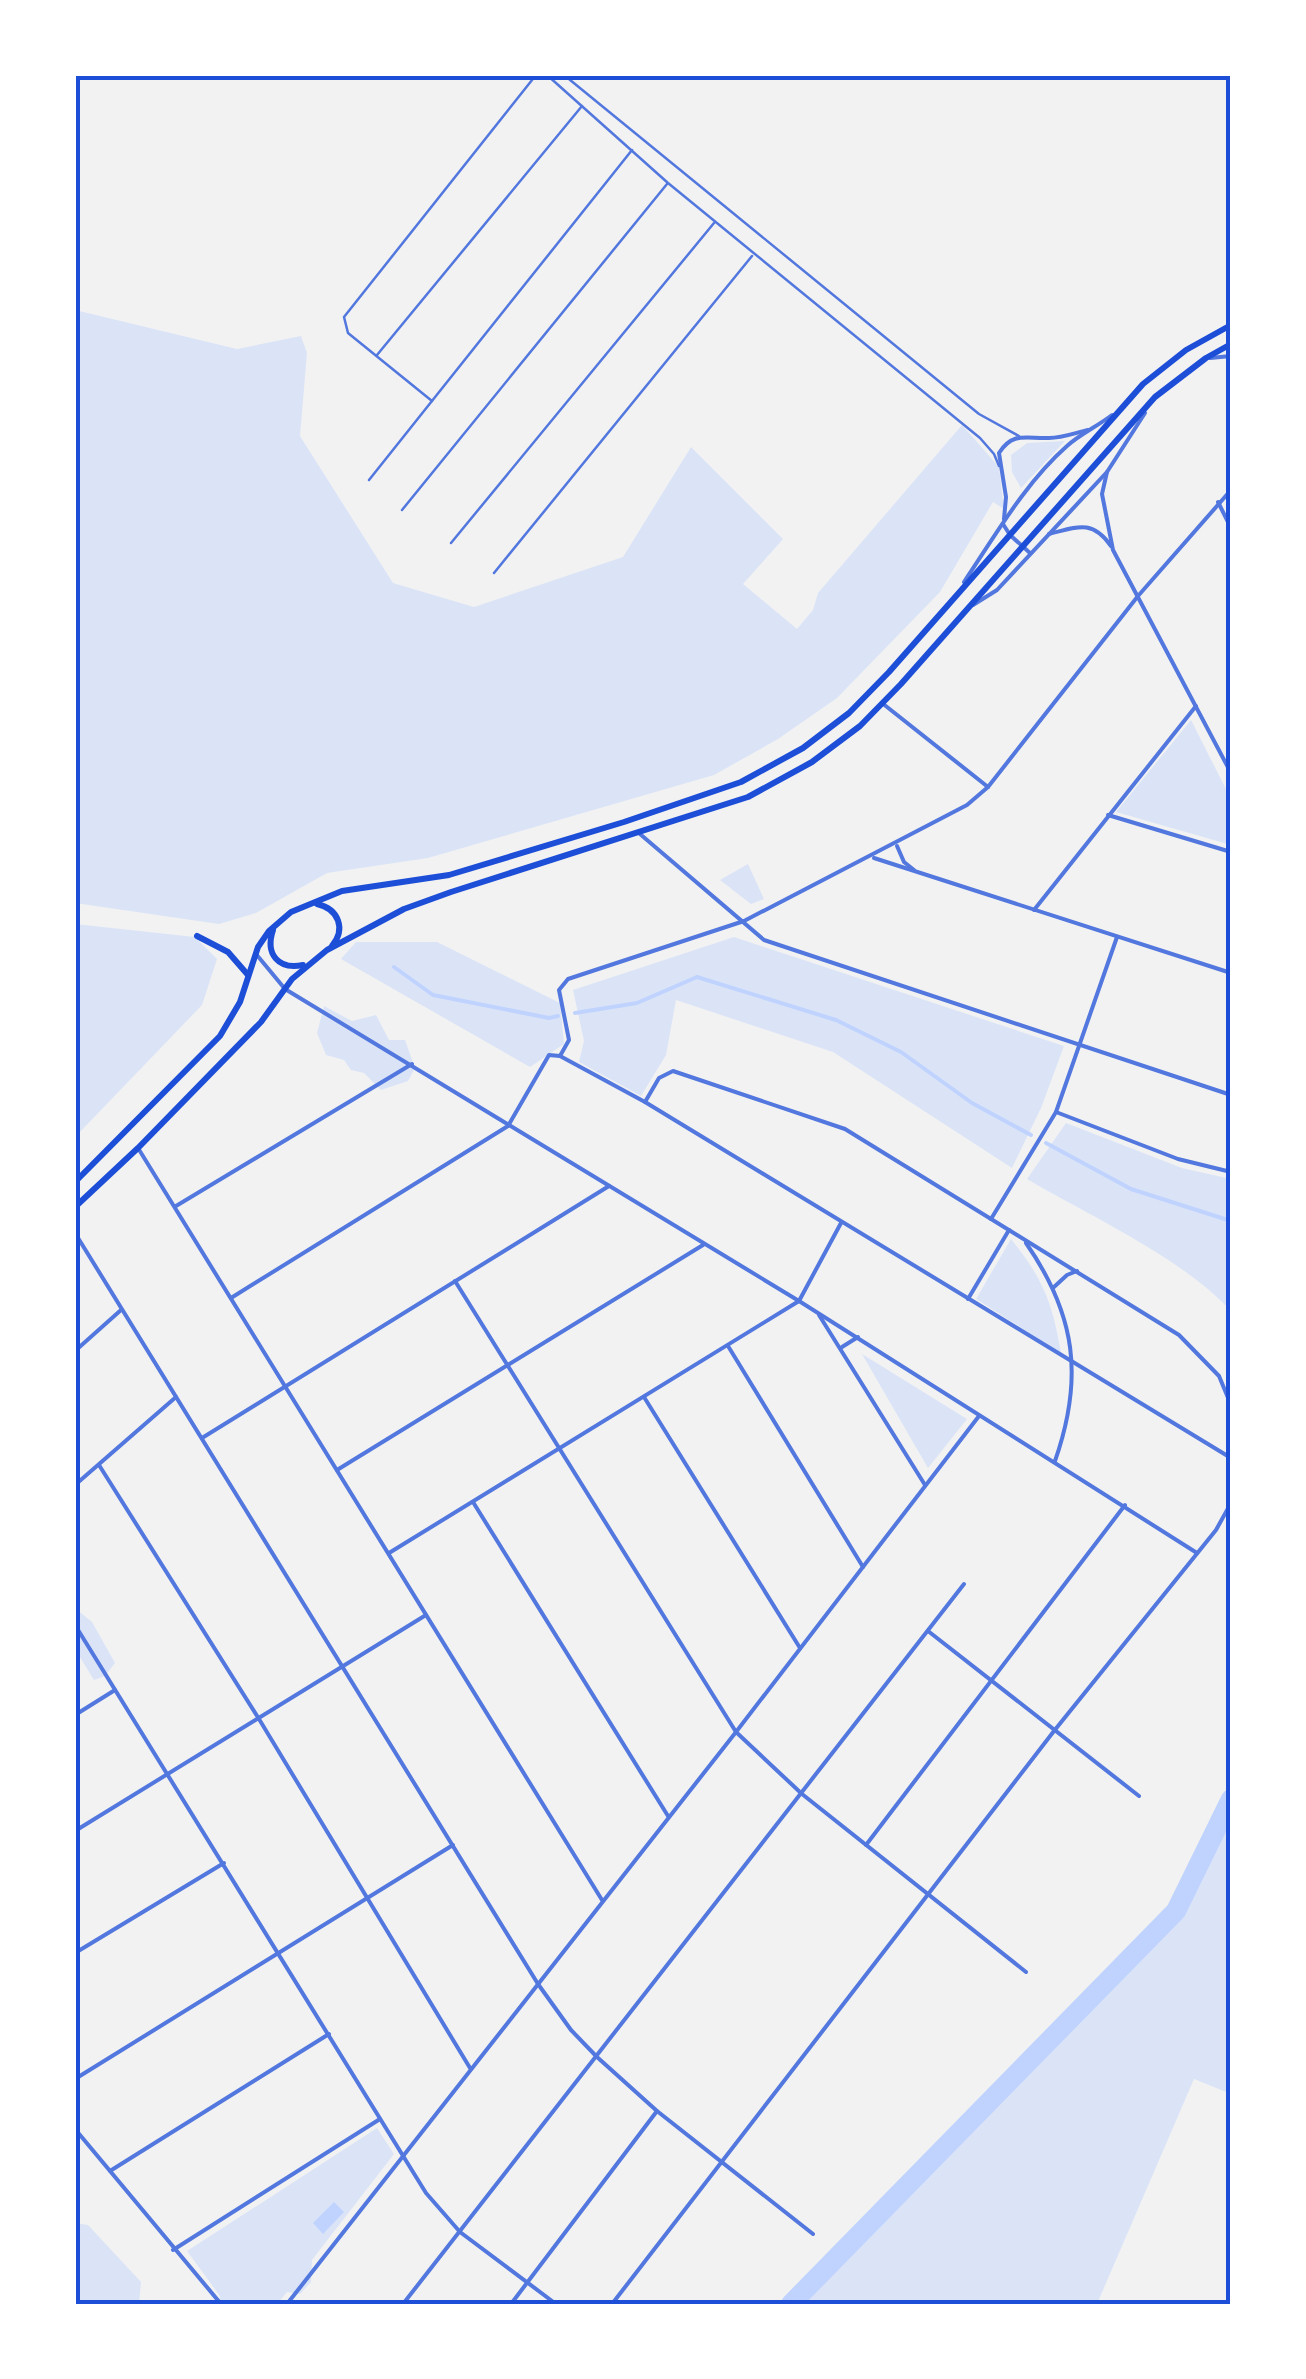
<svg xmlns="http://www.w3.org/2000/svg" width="1306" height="2379" font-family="'Libre Baskerville',serif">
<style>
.green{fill:#dbe4f7}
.water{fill:#bfd3fe}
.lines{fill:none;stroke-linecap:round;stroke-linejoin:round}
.stream{stroke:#bfd3fe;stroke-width:4}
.river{stroke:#bfd3fe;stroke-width:20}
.service{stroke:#5277de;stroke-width:2.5}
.minor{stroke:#5277de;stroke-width:4}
.secondary{stroke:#1d4ed8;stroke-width:6}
.neatline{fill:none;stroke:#1d4ed8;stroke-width:4}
</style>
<rect width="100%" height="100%" fill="#f2f2f2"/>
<g class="green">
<polygon points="75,310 237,349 301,336 307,353 300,436 393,583 474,607 623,557 691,447 783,539 743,584 797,629 813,610 818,593 962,425 999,467 1004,509 993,502 940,592 837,698 778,739 714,775 428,858 327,873 256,913 219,924 75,903"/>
<polygon points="1065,441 1021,488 1012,472 1011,455 1027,443"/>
<polygon points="1191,720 1231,799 1231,845 1116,812"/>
<polygon points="748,864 764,899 751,904 720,880"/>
<polygon points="75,924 195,937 217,959 202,1005 77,1135"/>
<polygon points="734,937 1064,1046 1041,1108 1012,1168 833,1052 676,1000 666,1055 641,1096 579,1062 584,1041 573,990"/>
<polygon points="356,942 437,942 560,1003 564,1044 530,1067 341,959"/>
<polygon points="324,1006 352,1021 376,1015 389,1040 405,1040 415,1068 408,1081 381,1090 364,1073 351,1070 344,1060 326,1055 317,1033"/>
<path d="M 1066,1123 L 1182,1168 L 1231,1179 L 1231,1311 C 1184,1259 1090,1216 1027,1179 Z"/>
<path d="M 1011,1239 C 1043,1279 1052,1301 1061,1353 L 976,1299 Z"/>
<polygon points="862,1354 967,1419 928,1468"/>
<polygon points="76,1609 92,1622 115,1663 105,1676 94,1680 75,1649"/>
<polygon points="1231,1797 1231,2094 1194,2079 1097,2304 792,2304 1176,1911"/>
<polygon points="377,2128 394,2154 312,2260 311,2282 300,2294 287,2292 277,2304 219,2304 220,2296 187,2251"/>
<polygon points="75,2223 88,2225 141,2282 139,2304 75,2304"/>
</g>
<polygon class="water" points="334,2202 344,2212 323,2234 313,2223"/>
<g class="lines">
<g class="stream">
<polyline points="394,967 433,995 549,1018 558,1016"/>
<polyline points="575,1013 637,1003 697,977 836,1020 901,1052 972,1103 1031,1135"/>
<polyline points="1046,1143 1131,1189 1231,1221"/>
</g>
<polyline class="river" points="791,2304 1176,1911 1231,1799"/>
<g class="service">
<polyline points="547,75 668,183 980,438 994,454 999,466"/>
<polyline points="564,75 979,414 1019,436"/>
<polyline points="377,355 582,106"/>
<polyline points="432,401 348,333 344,317 536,75"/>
<polyline points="369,480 632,150"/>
<polyline points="402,510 667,184"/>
<polyline points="451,543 714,223"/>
<polyline points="494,573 752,256"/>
</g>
<g class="minor">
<polyline points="1210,358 1231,356"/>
<polyline points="1107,472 1102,494 1113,550 1231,773"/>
<polyline points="1218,502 1231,528"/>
<path d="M 1004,519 L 1006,497 L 999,453 C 1013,431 1027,439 1049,438 C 1062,438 1075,433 1088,430"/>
<polyline points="1003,524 1010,535 1030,553"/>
<path d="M 1049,534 C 1077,527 1092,519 1111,546"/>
<path d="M 964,582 C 995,536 1025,483 1067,446 C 1080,434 1098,426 1112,415"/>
<polyline points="973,605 997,590 1107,472 1145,413"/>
<polyline points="882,703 988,787"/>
<polyline points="1108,815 1231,852"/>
<polyline points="640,834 764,940 1231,1095"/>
<polyline points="897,846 904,862 914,870"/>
<polyline points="874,858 1231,973"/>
<polyline points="1034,910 1196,706"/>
<polyline points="256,954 285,989 799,1301 1197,1553"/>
<polyline points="560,1056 645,1102 1231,1458"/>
<polyline points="645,1102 659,1078 673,1071 845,1129 1179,1335 1219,1376 1231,1405"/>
<polyline points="1056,1112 1178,1159 1231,1172"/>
<polyline points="138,1148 602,1900"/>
<polyline points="176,1206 412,1064"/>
<polyline points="991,1219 1056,1112 1117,937"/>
<polyline points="75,1233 538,1984 571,2030 597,2057 657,2111 813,2234"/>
<path d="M 1026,1243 C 1076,1315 1084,1378 1055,1461"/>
<polyline points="455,1281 736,1732 802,1794 1026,1972"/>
<polyline points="1054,1287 1067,1275 1077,1271"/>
<polyline points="231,1298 508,1126 549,1055 560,1056 569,1040 559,990 568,979 744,921 967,805 988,787 1138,596 1231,490"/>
<polyline points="968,1299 1009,1230"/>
<polyline points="819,1315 925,1485"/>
<polyline points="728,1346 863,1567"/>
<polyline points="842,1347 858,1337"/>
<polyline points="75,1351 121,1310"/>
<polyline points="644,1397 800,1648"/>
<polyline points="202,1438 609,1186"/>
<polyline points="99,1465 259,1719 470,2068"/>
<polyline points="337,1470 703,1245"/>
<polyline points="75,1485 176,1397"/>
<polyline points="473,1502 668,1816"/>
<polyline points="389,1553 799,1301 841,1223"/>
<polyline points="75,1625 426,2193 460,2232 556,2304"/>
<polyline points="928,1631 1139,1796"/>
<polyline points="75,1715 115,1690"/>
<polyline points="75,1831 426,1615"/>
<polyline points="866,1845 1125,1505"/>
<polyline points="75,1953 224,1863"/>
<polyline points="75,2079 453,1845"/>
<polyline points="75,2129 221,2304"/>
<polyline points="110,2171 329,2034"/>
<polyline points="173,2250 380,2119"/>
<polyline points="287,2304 736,1732 979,1416"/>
<polyline points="403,2304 964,1584"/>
<polyline points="511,2304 657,2111"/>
<polyline points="612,2304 1054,1731 1216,1530 1231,1503"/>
</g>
<g class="secondary">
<path d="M 317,904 C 339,909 346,929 332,946"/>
<path d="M 273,930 C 265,954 278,970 303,965"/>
<polyline points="197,936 228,952 248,975"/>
<polyline points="75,1182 220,1036 240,1002 258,947 269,931 291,912 342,891 449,875 624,822 741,782 803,748 849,713 889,672 1143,384 1186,350 1231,325"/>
<polyline points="75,1207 138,1148 261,1022 292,979 327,950 404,909 451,892 748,797 812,762 860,726 901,684 1155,397 1206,358 1231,344"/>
</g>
</g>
<rect width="1306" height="2379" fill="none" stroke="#ffffff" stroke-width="155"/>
<rect x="78" y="78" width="1150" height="2224" class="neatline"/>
</svg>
